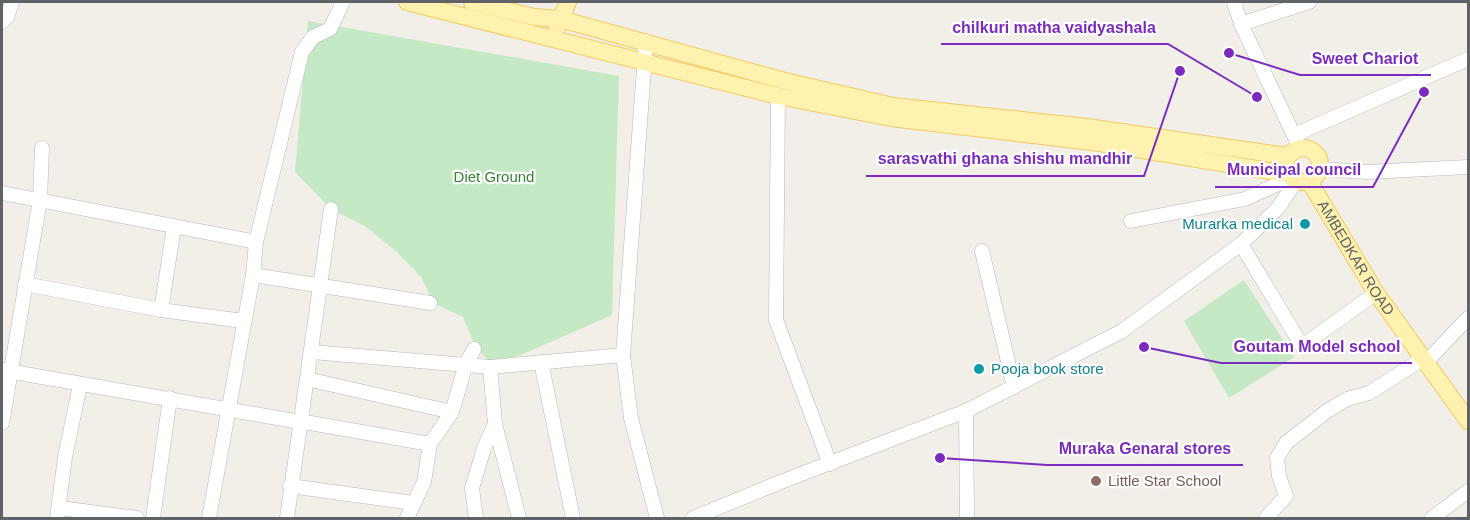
<svg xmlns="http://www.w3.org/2000/svg" width="1470" height="520" font-family="Helvetica,sans-serif">
<style>
.green{fill:#c5e8c5}
.lines{fill:none;stroke-linecap:round;stroke-linejoin:round}
.minor-casing{stroke:#b5b8bc;stroke-width:15}
.major-casing{stroke:#f2c960;stroke-width:18}
.minor{stroke:#fff;stroke-width:14}
.major{stroke:#fff2af;stroke-width:16}
.culture-dot{fill:#0f9aa8;stroke:#fff;stroke-width:2}
.education-dot{fill:#8d6e63;stroke:#fff;stroke-width:2}
.labels{text-anchor:middle;stroke-width:4.5;stroke-linejoin:round;paint-order:stroke}
.park-label{font-size:15px;fill:#348238;stroke:#fff}
.culture-label{font-size:15px;fill:#0d838f;stroke:#fff;text-anchor:end}
.street-label{font-size:15px;fill:#5f6368;stroke:#fff}
.education-label{font-size:15px;fill:#785e54;stroke:#fff;text-anchor:start}
.leader{fill:none;stroke:#7b2cbf;stroke-width:2}
.callout-dot{fill:#7b2cbf;stroke:#fff;stroke-width:2}
.callout-label{font-size:16px;text-anchor:middle;font-weight:bold;fill:#7b2cbf;stroke:#fff;stroke-width:4.5;stroke-linejoin:round;paint-order:stroke}
</style>
<rect width="100%" height="100%" fill="#f1efe8"/>
<g class="green">
<polygon points="308,21 619,76 612,315 523,354 492,365 475,346 463,317 433,303 422,278 396,251 365,226 331,209 295,172"/>
<polygon points="1244,280 1294,357 1229,398 1184,321"/>
</g>
<g class="lines">
<defs>
<g id="minor">
<polyline points="1234,2 1241,24 1300,148"/>
<polyline points="2,22 7,17 12,2"/>
<polyline points="1241,24 1309,2"/>
<polyline points="646,41 623,355 631,418 657,518"/>
<polyline points="778,96 776,320 830,464"/>
<polyline points="1294,135 1468,59"/>
<polyline points="1320,169 1367,172 1468,167"/>
<polyline points="2,193 256,242"/>
<polyline points="1131,221 1245,199 1291,178"/>
<polyline points="1241,244 1302,346 1376,293"/>
<polyline points="982,251 1014,387"/>
<polyline points="253,275 430,303"/>
<polyline points="25,284 161,310 243,321"/>
<polyline points="161,310 174,227"/>
<polyline points="312,352 490,367 623,355"/>
<polyline points="1427,361 1468,318"/>
<polyline points="541,362 573,518"/>
<polyline points="490,367 495,424 519,518"/>
<polyline points="2,370 300,422"/>
<polyline points="307,379 452,412"/>
<polyline points="966,411 967,518"/>
<polyline points="299,421 430,444"/>
<polyline points="2,423 40,200 42,148"/>
<polyline points="290,486 413,503"/>
<polyline points="60,508 137,518"/>
<polyline points="57,518 65,457 80,385"/>
<polyline points="153,518 170,398"/>
<polyline points="209,518 253,275 256,242 302,52 313,37 330,29 343,2"/>
<polyline points="287,518 331,209"/>
<polyline points="407,518 424,482 430,444 452,412 466,364 474,349"/>
<polyline points="476,518 472,488 484,448 495,424"/>
<polyline points="693,518 783,481 966,411 1122,331 1241,244 1278,208 1296,181"/>
<polyline points="1266,518 1286,496 1279,476 1277,458 1286,443 1327,411 1347,399 1369,393 1424,358"/>
<polyline points="1432,518 1468,491"/>
</g>
<g id="major">
<polyline points="407,2 778,96 891,118 1100,143 1288,174"/>
<polyline points="472,2 534,17 560,19 785,81 893,106 1087,127 1287,156"/>
<polyline points="557,28 568,2"/>
<circle cx="1303" cy="165" r="17"/>
<path id="s1" d="M 1309,181 L 1376,293 L 1468,421"/>
</g>
</defs>
<use href="#minor" class="minor-casing"/>
<use href="#major" class="major-casing"/>
<use href="#minor" class="minor"/>
<use href="#major" class="major"/>
</g>
<g class="culture-dot">
<circle cx="1305" cy="224" r="6"/>
<circle cx="979" cy="369" r="6"/>
</g>
<circle class="education-dot" cx="1096" cy="481" r="6"/>
<g class="labels">
<g class="park-label">
<text x="494" y="182">Diet Ground</text>
</g>
<g class="culture-label">
<text x="1293" y="229">Murarka medical</text>
<text x="991" y="374" text-anchor="start">Pooja book store</text>
</g>
<g class="street-label">
<text dy="5" stroke="none"><textPath href="#s1" startOffset="90">AMBEDKAR ROAD</textPath></text>
</g>
<g class="education-label">
<text x="1108" y="486">Little Star School</text>
</g>
</g>
<path class="leader" d="M1257 97L1168 44H941M1229 53L1300 75H1431M1180 71L1144 176H866M1424 92L1373 187H1215M1144 347L1221 363H1412M940 458L1047 465H1243"/>
<g class="callout-dot">
<circle cx="1257" cy="97" r="6"/>
<circle cx="1229" cy="53" r="6"/>
<circle cx="1180" cy="71" r="6"/>
<circle cx="1424" cy="92" r="6"/>
<circle cx="1144" cy="347" r="6"/>
<circle cx="940" cy="458" r="6"/>
</g>
<g class="callout-label">
<text x="1054" y="33">chilkuri matha vaidyashala</text>
<text x="1365" y="64">Sweet Chariot</text>
<text x="1005" y="164">sarasvathi ghana shishu mandhir</text>
<text x="1294" y="175">Municipal council</text>
<text x="1317" y="352">Goutam Model school</text>
<text x="1145" y="454">Muraka Genaral stores</text>
</g>
<rect width="1470" height="520" fill="none" stroke="#5f6368" stroke-width="6"/>
</svg>
